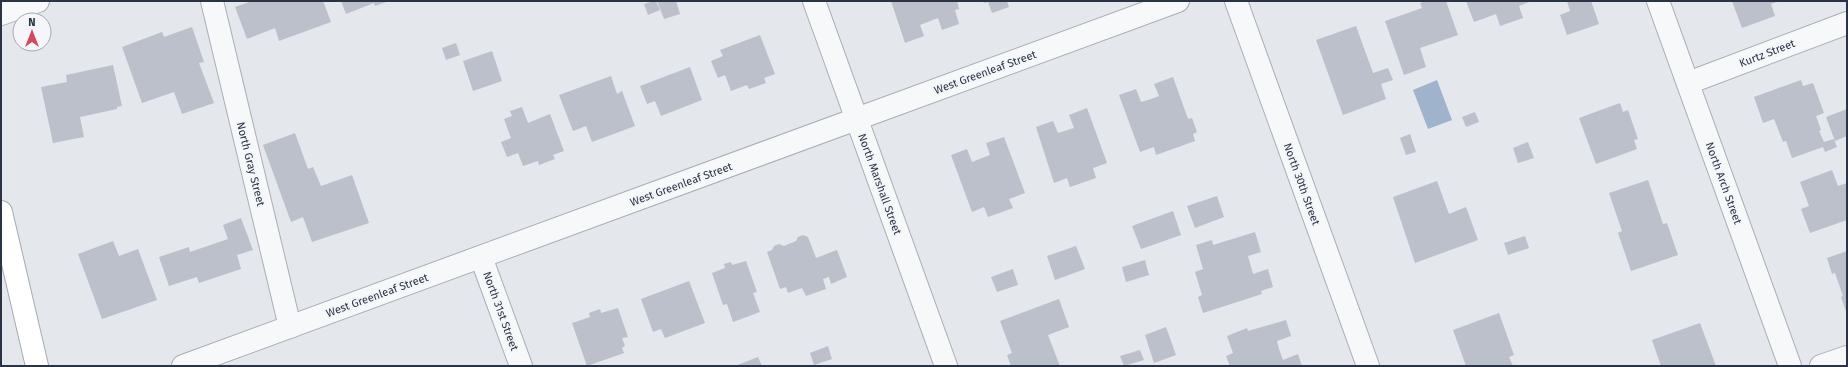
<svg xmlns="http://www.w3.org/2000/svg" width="1848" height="367" font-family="'Fira Sans',sans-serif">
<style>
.water{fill:#9fb4cc}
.building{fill:#bbc0ca}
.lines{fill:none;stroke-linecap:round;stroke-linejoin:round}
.minor-casing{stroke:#a9aeb7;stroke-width:24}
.major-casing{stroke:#a3abb8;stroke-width:24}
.minor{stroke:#f7f8fa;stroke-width:22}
.major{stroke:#fff;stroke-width:22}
.labels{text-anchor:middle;stroke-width:4;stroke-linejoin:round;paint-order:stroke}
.street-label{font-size:11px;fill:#2b3445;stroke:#f4f6f9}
</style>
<rect width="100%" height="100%" fill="#e4e7ec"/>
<polygon class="water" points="1437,80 1452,120 1428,129 1413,90"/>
<g class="building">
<polygon points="252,1 323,1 331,22 279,41 275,28 247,39 235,7"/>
<polygon points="341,1 389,1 375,6 374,3 346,14"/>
<polygon points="654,1 656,1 660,10 648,15 644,4"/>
<polygon points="657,1 676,1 680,14 664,19"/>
<polygon points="891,1 957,1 959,9 955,10 959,24 942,30 938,18 920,25 924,36 905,43"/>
<polygon points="983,1 1007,1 1009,7 992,13 988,2 984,3"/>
<polygon points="1426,1 1446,1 1458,35 1420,48 1426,67 1404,75 1385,21 1422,8 1420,3"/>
<polygon points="1466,1 1532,1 1519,6 1523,18 1500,26 1496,14 1474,22"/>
<polygon points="1567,1 1591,1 1599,24 1567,35 1560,15 1570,11"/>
<polygon points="1732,1 1780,1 1771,4 1775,16 1742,28"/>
<polygon points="1356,26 1373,73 1388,68 1393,80 1381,84 1386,99 1343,115 1316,40"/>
<polygon points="192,27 204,62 199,63 214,103 182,114 174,92 142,103 122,47 162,32 164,37"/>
<polygon points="760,35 775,74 764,78 766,83 749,89 747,85 731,91 725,75 718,78 711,61 723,56 720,50"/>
<polygon points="456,43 460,55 446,60 442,48"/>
<polygon points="492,51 502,81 473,91 463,61"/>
<polygon points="113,65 122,106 117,107 117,109 80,117 84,137 53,143 41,87 67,82 66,75"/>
<polygon points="690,67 702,100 661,116 655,101 647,104 640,86"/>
<polygon points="611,76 617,94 622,91 635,126 592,142 586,126 573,131 559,95"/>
<polygon points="1173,77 1188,119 1192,118 1197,132 1193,134 1195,141 1156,155 1154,147 1140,152 1119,95 1136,89 1141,102 1151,99 1159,96 1154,84"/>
<polygon points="1801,80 1803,86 1813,83 1824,113 1816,116 1821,130 1819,131 1824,142 1834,139 1837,147 1825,152 1823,147 1792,158 1786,141 1783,142 1774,119 1763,123 1754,97"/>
<polygon points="1620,103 1623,112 1628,110 1638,139 1634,140 1637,149 1596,164 1579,118"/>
<polygon points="522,107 528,123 550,114 564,151 553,155 555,159 539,165 538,161 523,166 518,153 507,157 501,142 511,138 504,119 512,116 510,111"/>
<polygon points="1087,108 1107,163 1093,168 1096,178 1070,187 1067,178 1054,183 1036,127 1053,121 1058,133 1074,128 1069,115"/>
<polygon points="1847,109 1847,136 1835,141 1826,117"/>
<polygon points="1475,112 1479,122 1466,127 1462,117"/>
<polygon points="295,133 308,169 313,167 321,186 352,175 369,223 312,242 303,217 291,222 263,145"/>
<polygon points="1410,134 1416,152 1406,155 1400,138"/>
<polygon points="1004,137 1025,193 1009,199 1013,208 988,217 984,207 972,212 951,155 967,149 972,162 990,155 986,143"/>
<polygon points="1528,142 1534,158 1518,163 1513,148"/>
<polygon points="1832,170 1838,186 1847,183 1847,220 1810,233 1801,209 1809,206 1800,182"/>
<polygon points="1648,180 1663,224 1667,223 1678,255 1631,271 1618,233 1622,231 1609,193"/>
<polygon points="1437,181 1449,214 1466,207 1478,240 1415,263 1393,197"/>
<polygon points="1217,196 1224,217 1195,228 1187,206"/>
<polygon points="1173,211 1181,235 1141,249 1132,226"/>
<polygon points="241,218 253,250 237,255 241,269 199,283 197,277 169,286 159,257 189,247 190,252 228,239 223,225"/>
<polygon points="1255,232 1261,252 1248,256 1253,274 1268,269 1273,287 1261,291 1262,294 1203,313 1198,297 1202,295 1195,272 1203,269 1196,245 1212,240 1213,245"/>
<polygon points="803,235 808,237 816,258 837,250 847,277 831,284 829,277 823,279 826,289 806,296 802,288 788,293 786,287 780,289 767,252 772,250 774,246 779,244 784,246 796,241 798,237"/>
<polygon points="1525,236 1529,248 1508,255 1504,243"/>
<polygon points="113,241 119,256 138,249 157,300 102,319 78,254"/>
<polygon points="1076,246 1085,269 1055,280 1047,256"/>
<polygon points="1847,251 1847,314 1841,297 1843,296 1835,273 1832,274 1827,258"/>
<polygon points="1145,260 1149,275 1126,282 1122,267"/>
<polygon points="746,261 757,292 753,293 760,312 733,322 727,304 723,305 712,273 725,268 724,264 731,262 732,265"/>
<polygon points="1013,269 1018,285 997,292 991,277"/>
<polygon points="689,281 705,323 665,338 661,329 653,332 641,299"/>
<polygon points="1059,299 1069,327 1048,335 1060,366 1011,366 1007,355 1012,353 1000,321"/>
<polygon points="618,308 628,337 622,338 625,346 622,348 624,353 587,366 572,323 590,317 589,313 600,309 601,313"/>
<polygon points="1499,313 1514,355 1509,357 1513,366 1466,366 1453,330"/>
<polygon points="1286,320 1291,336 1277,341 1279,349 1283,360 1298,354 1302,366 1230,366 1226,356 1233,353 1227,336 1247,328 1248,331"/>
<polygon points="1700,323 1716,366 1661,366 1652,340"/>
<polygon points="1166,327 1176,355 1154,363 1145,335"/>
<polygon points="828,346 832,359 814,365 810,353"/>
<polygon points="1140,350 1144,360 1124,366 1120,356"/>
<polygon points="758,357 762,366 735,366"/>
</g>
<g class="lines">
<defs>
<g id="minor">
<polyline points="212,1 290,327"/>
<polyline points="814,1 946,366"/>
<polyline points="1236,1 1368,366"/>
<polyline points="1658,1 1790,366"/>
<polyline points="1,14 38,1"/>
<polyline points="1688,83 1847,23"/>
<polyline points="481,257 521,366"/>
<polyline points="183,366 1178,1"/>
<polyline points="1821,366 1847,357"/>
</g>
<polyline id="major" points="1,212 37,366"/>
</defs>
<use href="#minor" class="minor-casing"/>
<use href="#major" class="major-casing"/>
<use href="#minor" class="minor"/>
<use href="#major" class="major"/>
</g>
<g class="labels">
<g class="street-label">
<text transform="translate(1767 53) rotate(-21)" y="4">Kurtz Street</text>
<text transform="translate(985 72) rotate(-20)" y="4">West Greenleaf Street</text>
<text transform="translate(251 164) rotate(76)" y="4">North Gray Street</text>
<text transform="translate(1724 183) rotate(70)" y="4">North Arch Street</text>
<text transform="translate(681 184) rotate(-20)" y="4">West Greenleaf Street</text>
<text transform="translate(880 184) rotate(70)" y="4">North Marshall Street</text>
<text transform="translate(1302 184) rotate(70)" y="4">North 30th Street</text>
<text transform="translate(377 295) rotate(-20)" y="4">West Greenleaf Street</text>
<text transform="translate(501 311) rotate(70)" y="4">North 31st Street</text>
</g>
</g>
<rect width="1848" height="367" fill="none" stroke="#2b3445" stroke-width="4"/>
<g transform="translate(32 32)"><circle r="19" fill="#f4f6f9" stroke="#a4a8b1"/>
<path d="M0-3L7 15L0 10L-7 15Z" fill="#d1495b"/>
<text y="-6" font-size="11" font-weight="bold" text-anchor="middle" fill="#2b3445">N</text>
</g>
</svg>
